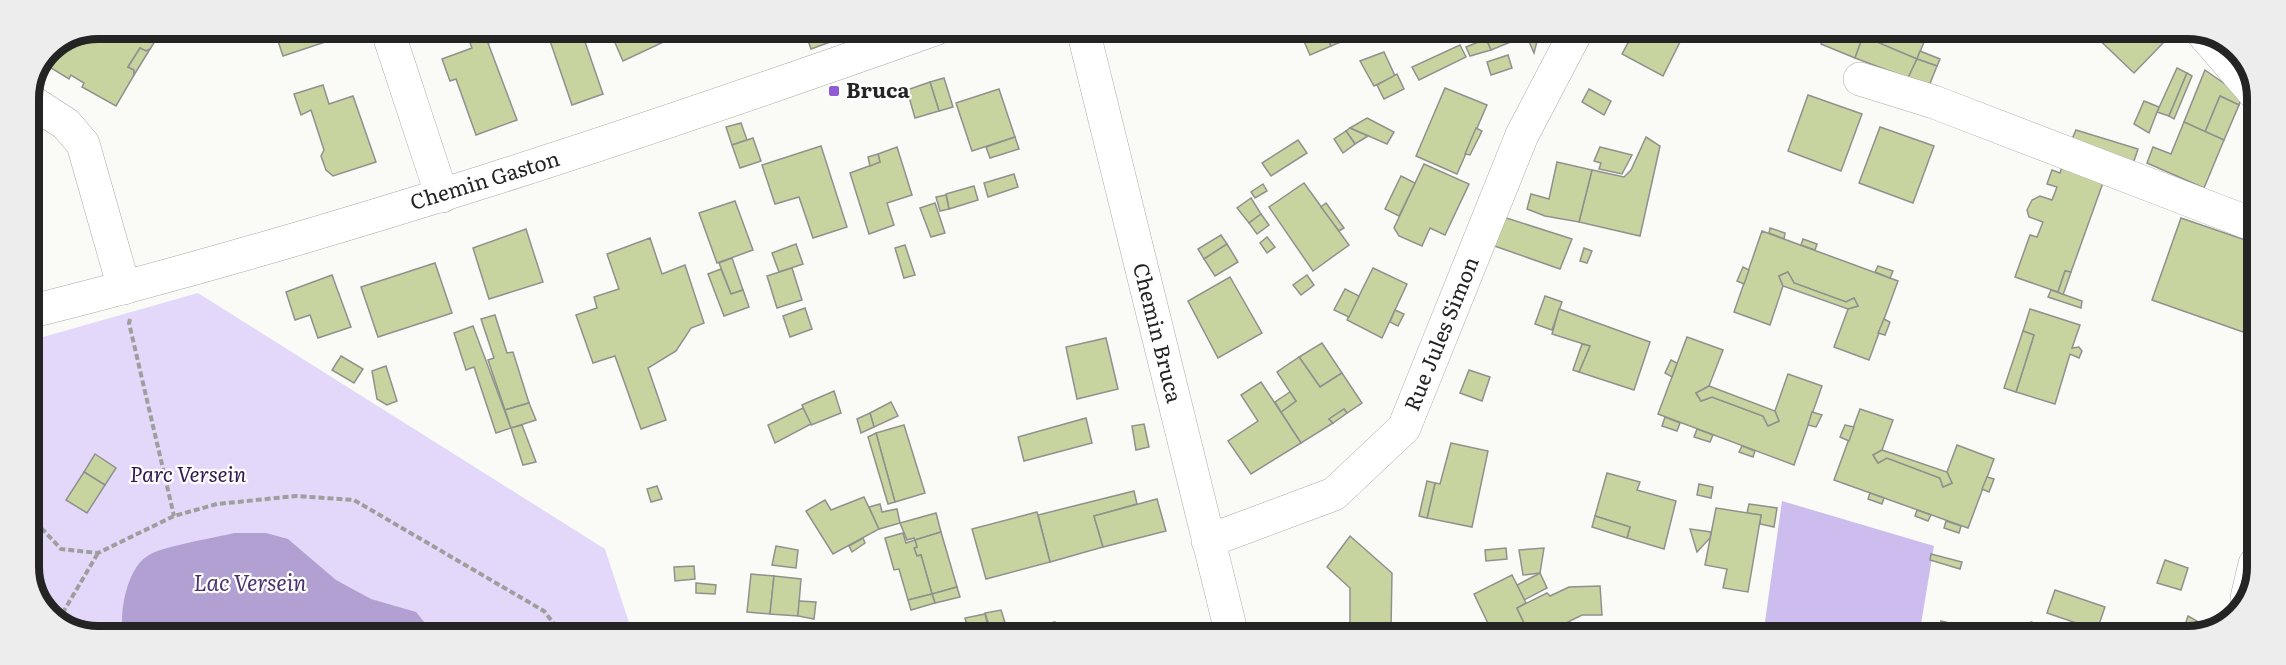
<svg xmlns="http://www.w3.org/2000/svg" width="2286" height="665" font-family="Literata,serif">
<style>
.green{fill:#e3d8fa}
.forest{fill:#cdbcee}
.water{fill:#b1a0d1}
.building{fill:#c8d49f;stroke:#90918e;stroke-width:1.5}
.lines{fill:none;stroke-linecap:round;stroke-linejoin:round}
.minor-casing{stroke:#ababa8;stroke-width:34}
.path{stroke:#9e9f9d;stroke-width:4;stroke-dasharray:6 3;stroke-linecap:butt}
.minor{stroke:#fff;stroke-width:33}
.poi-dot{fill:#8f5cd5;stroke:#fff;stroke-width:2}
.labels{text-anchor:middle;stroke-width:4.5;stroke-linejoin:round;paint-order:stroke}
.poi-label{font-size:21px;font-weight:bold;fill:#232423;stroke:#fff;text-anchor:start}
.street-label{font-size:21px;fill:#232423;stroke:#fff}
.park-label{font-size:21px;font-style:italic;fill:#331853;stroke:#fff}
.water-label{font-size:22px;font-style:italic;fill:#4c3370;stroke:#fff}
.rim{fill:none;stroke:#232423;stroke-width:8}
</style>
<rect width="100%" height="100%" fill="#fafbf7"/>
<polygon class="green" points="198,293 605,549 633,635 80,634 45,613 29,572 29,341"/>
<polygon class="forest" points="1782,501 1934,546 1919,636 1763,636"/>
<path class="water" d="M 234,533 L 266,533 L 288,539 L 336,580 L 371,599 L 416,612 L 425,623 L 428,635 L 123,634 C 119,612 127,567 149,555 C 163,546 215,538 234,533 Z"/>
<g class="building">
<polygon points="98,28 163,29 150,49 146,51 140,48 128,67 134,70 134,75 116,106 82,87 84,83 71,75 69,79 43,63 49,49"/>
<polygon points="274,29 330,29 334,39 283,56"/>
<polygon points="484,29 499,29 502,39 488,43 517,120 476,135 456,79 450,81 442,59 472,48 467,35"/>
<polygon points="546,29 599,29 601,33 584,39 603,94 572,105"/>
<polygon points="609,29 691,29 623,61"/>
<polygon points="804,29 866,29 811,49"/>
<polygon points="1299,30 1339,30 1327,35 1331,46 1310,55"/>
<polygon points="1339,30 1346,30 1350,38 1331,46 1327,35"/>
<polygon points="1510,30 1513,41 1491,50 1486,39"/>
<polygon points="1524,30 1540,30 1534,53"/>
<polygon points="1635,30 1686,30 1663,76 1622,54"/>
<polygon points="1826,30 1855,30 1864,34 1855,58 1821,44"/>
<polygon points="1865,30 1886,30 1881,45 1863,36"/>
<polygon points="1886,30 1929,30 1917,59 1881,45"/>
<polygon points="2090,31 2150,31 2163,43 2134,73"/>
<polygon points="1863,36 1917,59 1908,78 1855,58"/>
<polygon points="1486,39 1491,50 1470,56 1466,47"/>
<polygon points="1460,45 1466,57 1419,80 1412,67"/>
<polygon points="140,48 146,51 150,49 134,75 134,70 128,67"/>
<polygon points="1920,51 1940,59 1937,66 1917,59"/>
<polygon points="1384,52 1395,76 1374,86 1360,61"/>
<polygon points="1508,55 1512,68 1491,75 1487,62"/>
<polygon points="1917,59 1937,66 1929,86 1908,78"/>
<polygon points="2177,68 2187,73 2169,116 2157,112"/>
<polygon points="2205,70 2242,96 2239,105 2220,96 2205,132 2184,122"/>
<polygon points="2187,73 2192,76 2174,119 2169,116"/>
<polygon points="1397,74 1404,89 1384,99 1377,85"/>
<polygon points="944,78 953,107 939,111 930,82"/>
<polygon points="930,82 939,111 915,118 907,90"/>
<polygon points="323,85 329,104 353,96 376,162 333,176 326,170 321,156 324,150 311,110 301,115 294,94"/>
<polygon points="1445,88 1487,105 1457,174 1416,156"/>
<polygon points="999,89 1015,137 972,151 956,103"/>
<polygon points="1589,89 1611,101 1604,115 1582,102"/>
<polygon points="1808,95 1862,114 1841,171 1788,151"/>
<polygon points="2220,96 2239,105 2224,140 2205,132"/>
<polygon points="2144,101 2159,107 2149,133 2134,124"/>
<polygon points="1367,118 1394,132 1387,144 1350,128"/>
<polygon points="2184,122 2224,140 2204,188 2147,163 2153,147 2171,154"/>
<polygon points="741,123 747,140 732,145 726,127"/>
<polygon points="1880,127 1934,146 1913,203 1859,183"/>
<polygon points="1350,128 1368,136 1355,144 1346,131"/>
<polygon points="1476,128 1482,131 1470,155 1465,154"/>
<polygon points="2076,130 2138,149 2133,164 2072,139"/>
<polygon points="1346,131 1355,144 1343,153 1334,139"/>
<polygon points="1015,137 1019,149 990,158 986,147"/>
<polygon points="1646,137 1660,146 1640,236 1579,222 1592,170 1624,177 1631,170"/>
<polygon points="753,138 761,161 740,168 732,145"/>
<polygon points="1298,140 1307,153 1271,176 1262,163"/>
<polygon points="821,146 847,227 813,238 799,197 775,204 762,165"/>
<polygon points="897,147 912,195 887,203 894,225 869,234 850,173 880,162 878,154"/>
<polygon points="1600,147 1632,155 1622,174 1599,169 1601,163 1594,161"/>
<polygon points="878,154 880,162 870,166 868,157"/>
<polygon points="1557,162 1592,170 1579,222 1545,216 1527,209 1531,194 1549,199"/>
<polygon points="1424,164 1469,184 1445,235 1430,228 1422,246 1399,236 1394,228"/>
<polygon points="2063,164 2104,180 2071,272 2065,271 2058,292 2015,277 2030,235 2037,237 2043,222 2029,217 2027,210 2032,200 2040,196 2052,200 2057,187 2047,184 2052,170 2060,173"/>
<polygon points="1014,174 1018,187 988,197 984,183"/>
<polygon points="1401,176 1415,183 1399,216 1385,209"/>
<polygon points="1304,183 1349,245 1313,271 1269,207"/>
<polygon points="1263,184 1267,191 1255,198 1251,192"/>
<polygon points="974,186 978,200 949,209 946,194"/>
<polygon points="946,195 949,209 940,211 936,197"/>
<polygon points="1251,198 1261,214 1249,223 1237,208"/>
<polygon points="735,201 753,250 717,263 699,213"/>
<polygon points="935,203 945,233 931,237 920,208"/>
<polygon points="1326,203 1344,228 1339,231 1321,207"/>
<polygon points="1261,214 1269,225 1257,234 1249,223"/>
<polygon points="1497,215 1572,239 1560,269 1486,243"/>
<polygon points="2181,218 2257,244 2256,303 2246,333 2152,300"/>
<polygon points="1770,228 1785,233 1784,239 1769,233"/>
<polygon points="526,229 543,282 489,299 473,248"/>
<polygon points="1762,231 1898,281 1869,360 1834,347 1848,309 1858,306 1854,298 1846,302 1794,283 1788,272 1779,276 1783,286 1770,325 1734,312"/>
<polygon points="1221,235 1227,244 1204,259 1198,249"/>
<polygon points="1267,237 1275,247 1267,253 1260,243"/>
<polygon points="650,238 662,274 685,265 704,323 691,328 676,351 648,368 666,420 641,429 615,356 593,363 576,315 597,308 594,297 619,289 607,254"/>
<polygon points="1803,239 1817,244 1815,250 1801,245"/>
<polygon points="796,244 803,264 779,272 772,253"/>
<polygon points="1227,244 1238,262 1215,276 1204,259"/>
<polygon points="905,245 915,275 904,278 895,248"/>
<polygon points="1584,248 1592,251 1587,263 1580,261"/>
<polygon points="732,258 743,290 731,294 719,263"/>
<polygon points="435,263 452,313 378,337 361,287"/>
<polygon points="1878,266 1893,271 1890,278 1875,272"/>
<polygon points="1743,267 1749,270 1744,284 1737,281"/>
<polygon points="792,268 802,300 777,308 767,276"/>
<polygon points="1373,268 1407,284 1382,338 1347,320"/>
<polygon points="721,269 731,294 743,290 749,307 724,316 708,274"/>
<polygon points="2065,271 2071,272 2063,295 2058,292"/>
<polygon points="1788,272 1794,283 1846,302 1854,298 1858,306 1848,309 1783,286 1779,276"/>
<polygon points="332,275 351,327 318,338 310,315 295,320 286,292"/>
<polygon points="1307,275 1314,285 1301,295 1293,285"/>
<polygon points="1230,277 1262,333 1218,358 1188,301"/>
<polygon points="1345,289 1359,296 1349,317 1334,310"/>
<polygon points="2051,290 2082,301 2081,308 2048,297"/>
<polygon points="1545,296 1562,302 1552,330 1535,324"/>
<polygon points="805,308 812,329 790,337 783,316"/>
<polygon points="1559,309 1650,342 1634,390 1579,372 1590,346 1552,334"/>
<polygon points="2030,309 2080,325 2072,348 2079,347 2082,351 2079,358 2070,354 2055,404 2016,392 2034,335 2023,331"/>
<polygon points="1395,310 1404,314 1398,326 1390,322"/>
<polygon points="495,315 507,353 513,352 529,403 505,410 488,360 494,358 481,319"/>
<polygon points="1884,319 1890,322 1885,335 1878,333"/>
<polygon points="473,326 511,428 496,433 474,367 466,370 454,333"/>
<polygon points="2023,331 2034,335 2016,392 2004,388"/>
<polygon points="1687,337 1723,350 1709,386 1696,393 1701,401 1712,397 1763,416 1768,426 1779,421 1775,411 1788,374 1822,386 1794,465 1658,414"/>
<polygon points="1106,338 1118,389 1077,399 1066,347"/>
<polygon points="1322,343 1342,373 1320,387 1299,357"/>
<polygon points="1582,344 1590,346 1579,372 1573,370"/>
<polygon points="341,356 363,369 354,383 332,370"/>
<polygon points="1299,357 1320,387 1342,373 1362,403 1347,413 1344,409 1329,419 1333,423 1301,443 1281,412 1296,401 1277,372"/>
<polygon points="1671,360 1677,363 1672,377 1665,373"/>
<polygon points="386,366 397,401 387,405 377,399 372,371"/>
<polygon points="1469,370 1490,377 1482,401 1460,393"/>
<polygon points="1261,382 1301,443 1251,474 1228,441 1258,421 1241,395"/>
<polygon points="1709,386 1775,411 1779,421 1768,426 1763,416 1712,397 1701,401 1696,393"/>
<polygon points="834,391 841,413 811,425 802,405"/>
<polygon points="1290,392 1296,401 1281,412 1275,402"/>
<polygon points="891,402 898,416 874,427 870,413"/>
<polygon points="529,403 536,420 511,428 505,410"/>
<polygon points="803,408 811,424 775,443 768,425"/>
<polygon points="1344,409 1347,413 1333,423 1329,419"/>
<polygon points="1860,409 1893,420 1882,450 1873,455 1878,463 1887,458 1940,478 1943,487 1952,483 1947,472 1957,445 1994,459 1968,528 1834,480"/>
<polygon points="1812,412 1822,415 1816,427 1808,425"/>
<polygon points="870,413 874,427 861,433 857,419"/>
<polygon points="1665,417 1680,423 1677,431 1662,426"/>
<polygon points="1086,418 1092,443 1024,461 1018,437"/>
<polygon points="1144,424 1149,447 1136,450 1132,426"/>
<polygon points="522,425 536,462 523,465 511,428"/>
<polygon points="904,425 925,493 895,502 876,433"/>
<polygon points="1845,425 1854,427 1849,441 1840,437"/>
<polygon points="1697,429 1713,435 1710,442 1694,437"/>
<polygon points="876,433 895,502 888,504 868,437"/>
<polygon points="1451,443 1488,451 1472,527 1427,518 1435,483 1440,484"/>
<polygon points="1742,446 1755,451 1753,457 1739,452"/>
<polygon points="1882,450 1947,472 1952,483 1943,487 1940,478 1887,458 1878,463 1873,455"/>
<polygon points="95,454 116,468 105,485 84,472"/>
<polygon points="84,472 105,485 87,513 66,500"/>
<polygon points="1607,473 1640,482 1637,490 1676,501 1664,549 1627,538 1630,527 1595,516"/>
<polygon points="1987,477 1994,479 1989,492 1982,489"/>
<polygon points="1427,481 1435,483 1427,518 1419,516"/>
<polygon points="1699,484 1713,487 1711,498 1697,495"/>
<polygon points="657,486 662,499 651,502 647,489"/>
<polygon points="1134,491 1137,504 1094,516 1103,547 1050,562 1038,515"/>
<polygon points="1870,493 1884,498 1882,504 1868,499"/>
<polygon points="864,497 879,529 833,554 806,511 825,500 831,510"/>
<polygon points="1157,499 1166,531 1103,547 1094,516"/>
<polygon points="880,504 882,512 897,509 900,523 879,529 869,507"/>
<polygon points="1749,504 1777,508 1774,527 1760,524 1761,515 1747,513"/>
<polygon points="1716,508 1761,515 1748,592 1723,588 1727,569 1705,565"/>
<polygon points="1917,510 1931,515 1928,521 1915,516"/>
<polygon points="1037,512 1050,562 986,579 972,529"/>
<polygon points="936,513 941,532 915,540 914,538 907,540 900,523"/>
<polygon points="1595,516 1630,527 1627,538 1592,527"/>
<polygon points="1946,521 1961,526 1959,533 1944,528"/>
<polygon points="1690,529 1711,532 1710,538 1697,552"/>
<polygon points="941,532 957,587 932,594 921,555 917,556 914,548 917,547 915,540"/>
<polygon points="903,533 906,543 915,540 917,547 914,548 917,556 921,555 932,594 908,600 899,569 894,570 885,538"/>
<polygon points="1350,536 1392,573 1391,629 1350,630 1350,588 1327,567"/>
<polygon points="863,538 865,543 852,552 849,546"/>
<polygon points="776,546 798,550 796,568 772,565"/>
<polygon points="1506,548 1507,559 1486,561 1485,550"/>
<polygon points="1544,548 1540,573 1523,575 1519,550"/>
<polygon points="1931,554 1962,562 1960,569 1930,560"/>
<polygon points="2165,560 2188,568 2181,590 2157,583"/>
<polygon points="694,566 695,579 675,581 674,567"/>
<polygon points="1540,573 1547,588 1524,600 1517,585"/>
<polygon points="751,574 774,576 770,614 747,612"/>
<polygon points="1512,575 1526,603 1517,608 1530,636 1494,636 1474,594"/>
<polygon points="774,576 801,579 798,616 770,614"/>
<polygon points="696,583 716,585 715,594 696,593"/>
<polygon points="1600,586 1602,615 1582,615 1540,636 1530,636 1517,608 1547,593 1550,596 1569,587"/>
<polygon points="957,587 960,597 935,603 932,594"/>
<polygon points="2055,590 2105,607 2097,630 2047,613"/>
<polygon points="932,594 935,603 911,610 908,600"/>
<polygon points="799,601 816,602 814,619 798,616"/>
<polygon points="1001,610 1009,635 992,635 985,613"/>
<polygon points="985,614 990,635 970,635 965,618"/>
<polygon points="2188,616 2197,621 2194,631 2184,628"/>
<polygon points="1941,621 1985,631 1984,636 1938,636"/>
<polygon points="1055,622 1059,635 1027,635 1025,629"/>
<polygon points="2031,622 2069,636 2025,636"/>
</g>
<g class="lines">
<defs>
<g id="minor">
<polyline points="387,29 442,196"/>
<polyline points="1083,30 1232,635"/>
<polyline points="2201,31 2257,96"/>
<polyline points="1860,79 1934,102 2257,226"/>
<polyline points="29,100 66,124 83,144 124,288"/>
<path d="M 29,312 C 336,235 636,135 935,29"/>
<polyline points="1208,541 1334,494 1404,428 1522,135 1577,30"/>
<polyline points="2247,598 2255,564"/>
</g>
</defs>
<use href="#minor" class="minor-casing"/>
<g class="path">
<polyline points="130,319 129,323 174,516"/>
<polyline points="29,515 61,549 98,553 174,516 217,504 296,496 354,500 544,611 563,635"/>
<polyline points="58,621 98,553"/>
</g>
<use href="#minor" class="minor"/>
</g>
<rect class="poi-dot" x="828" y="85" width="12" height="12" rx="3"/>
<g class="labels">
<g class="poi-label">
<text x="846" y="98">Bruca</text>
</g>
<g class="street-label">
<text transform="translate(485 181) rotate(-17)" y="7">Chemin Gaston</text>
<text transform="translate(1157 333) rotate(76)" y="7">Chemin Bruca</text>
<text transform="translate(1442 334) rotate(-68)" y="7">Rue Jules Simon</text>
</g>
<g class="park-label">
<text x="188" y="482">Parc Versein</text>
</g>
<g class="water-label">
<text x="250" y="591">Lac Versein</text>
</g>
</g>
<path d="M0 0H2286V665H0ZM98 39H2188A59 59 0 0 1 2247 98V567A59 59 0 0 1 2188 626H98A59 59 0 0 1 39 567V98A59 59 0 0 1 98 39Z" fill="#ededed" fill-rule="evenodd"/>
<path class="rim" d="M98 39H2188A59 59 0 0 1 2247 98V567A59 59 0 0 1 2188 626H98A59 59 0 0 1 39 567V98A59 59 0 0 1 98 39Z"/>
</svg>
